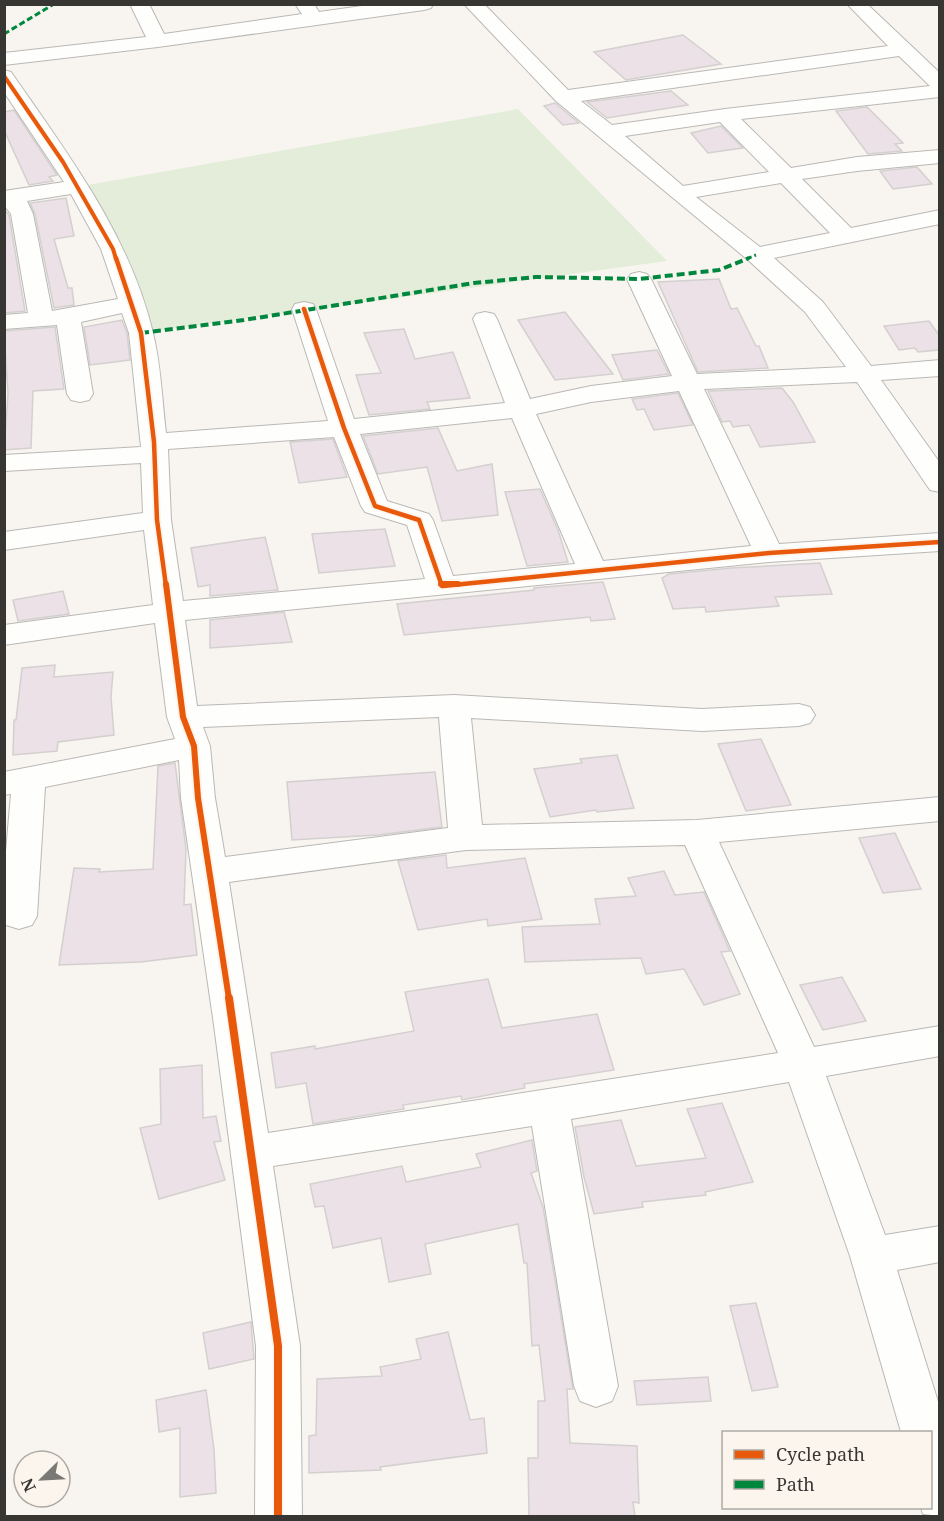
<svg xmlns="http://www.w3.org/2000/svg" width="944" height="1521" font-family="'Noto Serif',serif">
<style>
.green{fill:#e4edd9}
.building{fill:#ebe1e6;stroke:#d3d0cf;stroke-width:1.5}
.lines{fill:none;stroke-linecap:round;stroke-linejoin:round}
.minor-casing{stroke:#bab8b5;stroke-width:2}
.minor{fill:#fefefd;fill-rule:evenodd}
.quiet-far1{stroke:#00873e;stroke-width:3;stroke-dasharray:6 3;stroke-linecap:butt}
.quiet{stroke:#00873e;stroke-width:4;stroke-dasharray:8 4;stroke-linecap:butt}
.cycleway-far3-casing{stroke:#fbf5ee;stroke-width:6}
.cycleway-far2-casing{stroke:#fbf5ee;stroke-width:8}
.cycleway-far1-casing{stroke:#fbf5ee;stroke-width:10}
.cycleway-casing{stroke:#fbf5ee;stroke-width:11}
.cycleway-far3{stroke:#e8590c;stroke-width:4}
.cycleway-far2{stroke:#e8590c;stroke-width:4.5}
.cycleway-far1{stroke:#e8590c;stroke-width:6}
.cycleway{stroke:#e8590c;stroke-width:8}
</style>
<rect width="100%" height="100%" fill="#f8f5f1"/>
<polygon class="green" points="518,109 667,261 141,333 76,187"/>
<g class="building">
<polygon points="683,35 721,64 626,80 594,52"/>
<polygon points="671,91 688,105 607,118 587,102"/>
<polygon points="555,103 579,123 563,125 544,106"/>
<polygon points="867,107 903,143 895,144 902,151 868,154 836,111"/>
<polygon points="14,110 57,175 49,177 53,181 29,185 4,130 4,112"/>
<polygon points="721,126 743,148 708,153 691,133"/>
<polygon points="917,167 932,184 893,189 880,171"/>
<polygon points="66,198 74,236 54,239 68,288 72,288 74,305 54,308 35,214 30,203"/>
<polygon points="4,209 9,215 25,311 4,313"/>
<polygon points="719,279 731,309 737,308 756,346 759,346 768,368 698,372 658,282"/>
<polygon points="565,312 613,374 555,380 518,320"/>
<polygon points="122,320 127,333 130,360 90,365 84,327"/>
<polygon points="929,321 939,335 939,350 918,352 915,348 899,350 884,326"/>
<polygon points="55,327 64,389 33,391 31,448 4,450 8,394 4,331"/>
<polygon points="404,329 415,359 453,352 470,398 427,402 430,409 369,415 356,375 381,373 364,333"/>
<polygon points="657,350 669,374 623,380 612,355"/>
<polygon points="782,388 793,402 815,442 760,447 749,425 733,427 730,421 722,422 708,391"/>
<polygon points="678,393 693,425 654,430 644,409 637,410 632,399"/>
<polygon points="438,428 457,471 492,464 498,515 442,521 427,467 378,474 363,436"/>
<polygon points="333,439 347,477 299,483 290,442"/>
<polygon points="540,489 558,530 568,562 527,566 505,492"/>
<polygon points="385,529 395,566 319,573 312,534"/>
<polygon points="265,537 278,590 210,596 210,585 198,587 191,548"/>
<polygon points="820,563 832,594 775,597 779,606 706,612 705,607 673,609 662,578 669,574 731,568"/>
<polygon points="603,582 615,619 591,621 590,617 404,635 397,604 534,590 534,588"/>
<polygon points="63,591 69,614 18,621 13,600"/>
<polygon points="284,612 292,642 210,648 210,620"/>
<polygon points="55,665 54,677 113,672 111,697 114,735 58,742 57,751 13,755 14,720 16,720 22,668"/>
<polygon points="761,739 791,805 746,811 718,744"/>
<polygon points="617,755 634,808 597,812 596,810 550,817 534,769 582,763 580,759"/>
<polygon points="175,763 186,849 184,905 191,904 197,955 141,962 59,965 74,868 100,869 99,872 153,869 158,766"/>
<polygon points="435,772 442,827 378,835 292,840 287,782"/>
<polygon points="895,833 921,889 883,893 859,838"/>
<polygon points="446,855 447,868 525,858 542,919 488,926 487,919 418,930 398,861"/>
<polygon points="664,871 675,895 704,892 730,951 721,952 740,994 704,1005 684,969 646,974 641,958 525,962 522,927 600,924 595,899 636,896 628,878"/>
<polygon points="842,977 866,1021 823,1030 800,985"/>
<polygon points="488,979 502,1028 597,1014 614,1070 524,1084 525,1088 462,1100 461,1096 403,1105 404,1109 313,1124 306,1083 276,1088 271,1053 315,1046 315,1049 414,1031 405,992"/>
<polygon points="202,1065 203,1118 216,1116 221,1141 214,1142 225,1180 159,1199 140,1128 161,1124 160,1069"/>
<polygon points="722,1103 753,1182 705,1192 706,1195 642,1202 643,1207 594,1214 584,1177 575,1127 621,1120 636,1166 706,1158 687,1109"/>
<polygon points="532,1140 537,1171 531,1173 543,1207 573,1389 567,1389 570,1443 637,1446 639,1503 633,1502 635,1516 529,1516 528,1458 538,1458 538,1401 545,1401 539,1345 532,1346 527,1263 524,1263 518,1224 425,1244 431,1274 389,1282 381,1238 333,1248 324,1206 315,1207 310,1184 402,1166 406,1182 481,1167 476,1154"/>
<polygon points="756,1303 778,1387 752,1391 730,1306"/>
<polygon points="251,1322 254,1359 209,1369 203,1333"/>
<polygon points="448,1332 470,1420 484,1418 487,1453 380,1467 381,1470 309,1473 309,1436 316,1435 317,1379 382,1376 380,1367 421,1359 416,1339"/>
<polygon points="708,1377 711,1401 637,1405 634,1381"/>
<polygon points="206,1390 214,1449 216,1493 180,1497 180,1428 159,1432 156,1400"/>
</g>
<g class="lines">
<defs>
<g id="minor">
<polygon points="130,4 149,4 164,34 302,14 295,4 314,4 319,12 376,4 433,4 431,8 424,10 158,47 4,65 4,53 146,37"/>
<path d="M 464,4 L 484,4 L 568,90 L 888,46 L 847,4 L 867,4 L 940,73 L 940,97 L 741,119 L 791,168 L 857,157 L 940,150 L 940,163 L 857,171 L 802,179 L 851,228 L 940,210 L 940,224 L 774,258 L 823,302 L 871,366 L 940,360 L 940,376 L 881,380 L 940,463 L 940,492 L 930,490 L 857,382 L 704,389 L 779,544 L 940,533 L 940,551 L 769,562 L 185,620 L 197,706 L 454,695 L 702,709 L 799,704 L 810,707 L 815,715 L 810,723 L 799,726 L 702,731 L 471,718 L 482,825 L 697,820 L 940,797 L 940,821 L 719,842 L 814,1047 L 940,1026 L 940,1056 L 826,1076 L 885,1235 L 940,1226 L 940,1262 L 897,1270 L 940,1408 L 940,1516 L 923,1514 L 921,1508 L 930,1508 L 930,1432 L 901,1432 L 850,1256 L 789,1082 L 571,1119 L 618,1386 L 612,1401 L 596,1407 L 580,1401 L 574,1386 L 532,1126 L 273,1166 L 300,1346 L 302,1516 L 255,1516 L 256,1346 L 214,1025 L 181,798 L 179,760 L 45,787 L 37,916 L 32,925 L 19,929 L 6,925 L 4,922 L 4,874 L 11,794 L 4,795 L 4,772 L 175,739 L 167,717 L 155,623 L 4,645 L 4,625 L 153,605 L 144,530 L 4,550 L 4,532 L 143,513 L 141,463 L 4,471 L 4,455 L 141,447 L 129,333 L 122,313 L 81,322 L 93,394 L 89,400 L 80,402 L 71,400 L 67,394 L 57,325 L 4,329 L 4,315 L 28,313 L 11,214 L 4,205 L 4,191 L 64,182 L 4,92 L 4,70 L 11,72 C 67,153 130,235 153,333 C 161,365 162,400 166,433 L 328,421 L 292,309 L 295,304 L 304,302 L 313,304 L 316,309 L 354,419 L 505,403 L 473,319 L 476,314 L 485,312 L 494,314 L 497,319 L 530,399 L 591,386 L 672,376 L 627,279 L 631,274 L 639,272 L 647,274 L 651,279 L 697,374 L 846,367 L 805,312 L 748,260 L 556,101 ZM 899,56 L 930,86 L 725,109 L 612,125 L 581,101 ZM 720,122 L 769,172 L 683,186 L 625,136 ZM 781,183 L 830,233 L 760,247 L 696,197 ZM 71,194 L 101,249 L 118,299 L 52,311 L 33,214 L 27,201 ZM 679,391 L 751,546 L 603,561 L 536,414 L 591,402 ZM 512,418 L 575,564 L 453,576 L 433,520 L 429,514 L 387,501 L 360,434 ZM 334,437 L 361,506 L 365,512 L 407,525 L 425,579 L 183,601 L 171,520 L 168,449 ZM 439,717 L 448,828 L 225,857 L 215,798 L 210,746 L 203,727 ZM 685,845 L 778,1053 L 268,1133 L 229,882 L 466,850 Z"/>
</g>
</defs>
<use href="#minor" class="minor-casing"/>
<use href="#minor" class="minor"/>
<g class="quiet-far1">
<polyline points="4,34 54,4"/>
<polyline points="746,259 756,255"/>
</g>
<polyline class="quiet" points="141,333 244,320 474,283 536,277 639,279 719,270 749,258"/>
<defs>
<polyline id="cycleway-far3" points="4,76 63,162 113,249 116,259"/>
<g id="cycleway-far2">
<polyline points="116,258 141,333 154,442 157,520 166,586"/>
<polyline points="304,309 344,428 375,506 419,520 442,586"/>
<polyline points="443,586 769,553 940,542"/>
</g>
<g id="cycleway-far1">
<polyline points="166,584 183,717 194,746 198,798 229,999"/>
<polyline points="441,584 458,584"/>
</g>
<polyline id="cycleway" points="229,998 278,1346 278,1516"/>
</defs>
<use href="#cycleway-far3" class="cycleway-far3-casing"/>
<use href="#cycleway-far2" class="cycleway-far2-casing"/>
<use href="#cycleway-far1" class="cycleway-far1-casing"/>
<use href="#cycleway" class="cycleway-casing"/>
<use href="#cycleway-far3" class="cycleway-far3"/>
<use href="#cycleway-far2" class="cycleway-far2"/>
<use href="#cycleway-far1" class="cycleway-far1"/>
<use href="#cycleway" class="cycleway"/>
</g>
<rect width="944" height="1521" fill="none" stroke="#383633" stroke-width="12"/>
<rect x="722" y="1431" width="210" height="78" fill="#fbf5ee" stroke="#ada9a3" stroke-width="1.5"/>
<rect x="734" y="1450" width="30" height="9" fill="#e8590c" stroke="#ada9a3" stroke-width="1.5"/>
<text x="776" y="1461" font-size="18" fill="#383633">Cycle path</text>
<rect x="734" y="1480" width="30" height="9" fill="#00873e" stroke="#ada9a3" stroke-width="1.5"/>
<text x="776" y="1491" font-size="18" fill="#383633">Path</text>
<g transform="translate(42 1479) rotate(246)"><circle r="28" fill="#fbf5ee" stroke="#ada9a3" stroke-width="1.5"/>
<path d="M0-4.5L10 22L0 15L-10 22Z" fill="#7b7976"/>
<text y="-9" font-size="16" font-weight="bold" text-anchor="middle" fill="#383633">N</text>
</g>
</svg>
